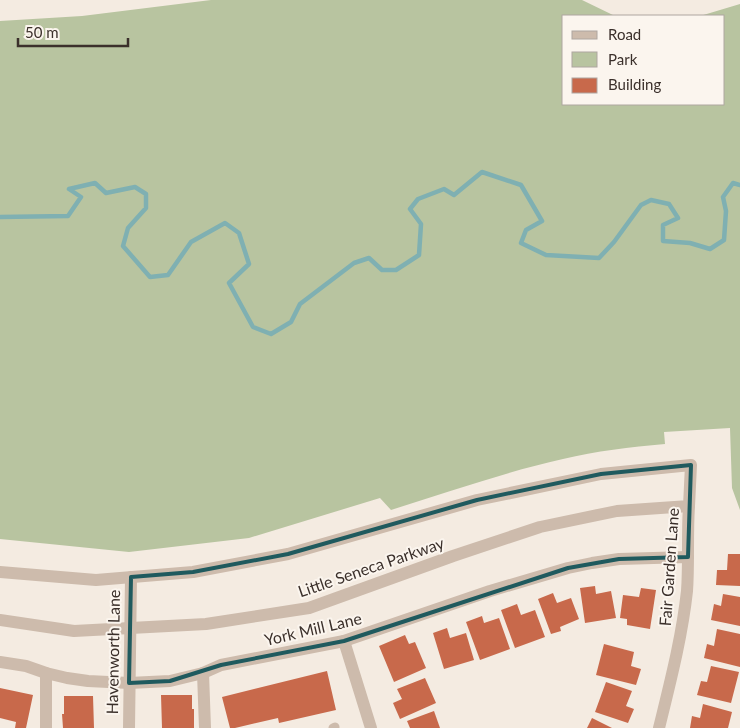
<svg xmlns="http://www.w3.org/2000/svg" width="740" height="728" font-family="Lato,sans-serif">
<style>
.green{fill:#b8c4a0}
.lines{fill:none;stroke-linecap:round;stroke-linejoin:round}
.stream{stroke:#7fb0b2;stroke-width:4.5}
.building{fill:#c8694b}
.service{stroke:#cdbbac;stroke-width:9}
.minor{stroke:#cdbbac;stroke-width:12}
.tertiary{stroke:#cdbbac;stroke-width:12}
.marked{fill:none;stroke:#1f5a5e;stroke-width:4;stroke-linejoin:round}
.labels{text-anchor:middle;stroke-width:4;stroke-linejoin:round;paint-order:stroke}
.street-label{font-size:16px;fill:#3b302b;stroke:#fbf5ee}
</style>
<rect width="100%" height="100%" fill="#f4ebe1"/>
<path class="green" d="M 211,0 L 582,0 L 615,16 L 564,16 L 564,104 L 724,104 L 724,16 L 700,16 L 740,4 L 740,510 L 732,488 L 730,428 L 664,432 L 665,444 C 630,447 596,451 563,459 C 505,472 448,492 391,510 L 380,498 L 249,538 L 129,552 L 0,539 L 0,21 L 82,16 Z"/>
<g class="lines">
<polyline class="stream" points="0,217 68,216 81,197 69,189 95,183 106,193 135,187 146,194 146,208 128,228 123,246 150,277 168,275 191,242 225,223 239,233 249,264 229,283 253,327 271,334 291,322 300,304 354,263 369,258 382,270 396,270 419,255 421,224 410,209 418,199 444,189 454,195 482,172 521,185 542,221 526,230 521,243 546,255 599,258 614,242 641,205 651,200 669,204 678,218 663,225 663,241 690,243 710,249 724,240 726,211 723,197 733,183 740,185"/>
</g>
<g class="building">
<polygon points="728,554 740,554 740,586 716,585 717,570 727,570"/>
<polygon points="595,586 596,594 611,591 616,618 585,623 580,588"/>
<polygon points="641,588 656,590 650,629 627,625 627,619 620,618 623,595 639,597"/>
<polygon points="553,593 557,603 571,598 579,619 560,627 561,631 551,634 538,599"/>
<polygon points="723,594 740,597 740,626 711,620 714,604 721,606"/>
<polygon points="517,604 521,615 535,610 545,637 515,648 501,610"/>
<polygon points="482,616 484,623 499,618 510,649 480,660 466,622"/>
<polygon points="447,628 450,638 466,633 474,660 444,669 433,633"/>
<polygon points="717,629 740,634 740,667 704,658 707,644 714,646"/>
<polygon points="405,635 409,644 415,642 426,668 394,682 379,646"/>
<polygon points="604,644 634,652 631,666 641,669 636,685 596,675"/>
<polygon points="711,666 739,672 731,703 697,695 701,681 707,682"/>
<polygon points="327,671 336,710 279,723 278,718 235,728 230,728 222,697"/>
<polygon points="425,678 436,703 400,719 393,703 402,699 397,689"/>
<polygon points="606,682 632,691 626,706 634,709 628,723 595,712"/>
<polygon points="0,688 33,695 26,728 15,728 16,722 0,718"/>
<polygon points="161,695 192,695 192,709 194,709 194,728 162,728"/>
<polygon points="64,696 93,696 94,728 63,728 62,714 64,714"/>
<polygon points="703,704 732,712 728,728 690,728 692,716 700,718"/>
<polygon points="434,711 440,728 410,728 407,721"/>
<polygon points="592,718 612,728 587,728"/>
</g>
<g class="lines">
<polyline class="service" points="333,728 335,727"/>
<g class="minor">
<polyline points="344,641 371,728"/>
<polyline points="0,662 26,666 46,673 67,678 88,681 129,683 170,681 203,673 221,665 344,641 490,591 568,568 592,563 619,559 688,557"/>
<polyline points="46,673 46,728"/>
<polyline points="203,673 205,728"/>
<polyline points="129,728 131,577"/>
<path d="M 659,728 C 670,683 682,637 687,591 C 689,563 687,535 689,506"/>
</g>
<polyline class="tertiary" points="0,572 96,580 193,572 288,554 477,500 601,474 691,465 689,506 617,511 540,527 453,556 309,608 206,624 74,631 0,620"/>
</g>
<path class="marked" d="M 691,465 L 688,557 L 619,559 L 568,568 L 344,641 L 221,665 L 170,681 L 129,683 L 131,577 L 193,572 L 288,554 L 477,500 L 601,474 Z"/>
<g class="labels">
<g class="street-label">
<text transform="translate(371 567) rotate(-19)" y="6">Little Seneca Parkway</text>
<text transform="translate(669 567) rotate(-86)" y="6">Fair Garden Lane</text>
<text transform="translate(313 629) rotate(-13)" y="6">York Mill Lane</text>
<text transform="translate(113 652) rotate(-89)" y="6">Havenworth Lane</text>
</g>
</g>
<rect x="562" y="15" width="162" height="90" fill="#fbf5ee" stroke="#aea6a0"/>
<rect x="572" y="31" width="25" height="8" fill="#cdbbac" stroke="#aea6a0"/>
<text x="608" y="40" font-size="15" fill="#3b302b">Road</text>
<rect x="572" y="52" width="25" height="15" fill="#b8c4a0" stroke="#aea6a0"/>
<text x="608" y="65" font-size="15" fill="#3b302b">Park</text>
<rect x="572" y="78" width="25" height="15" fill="#c8694b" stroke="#aea6a0"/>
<text x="608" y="90" font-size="15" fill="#3b302b">Building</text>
<path d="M18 38v8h110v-8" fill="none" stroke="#3b302b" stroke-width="2.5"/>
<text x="25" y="38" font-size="15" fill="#3b302b" stroke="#fbf5ee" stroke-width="4" paint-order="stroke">50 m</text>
</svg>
